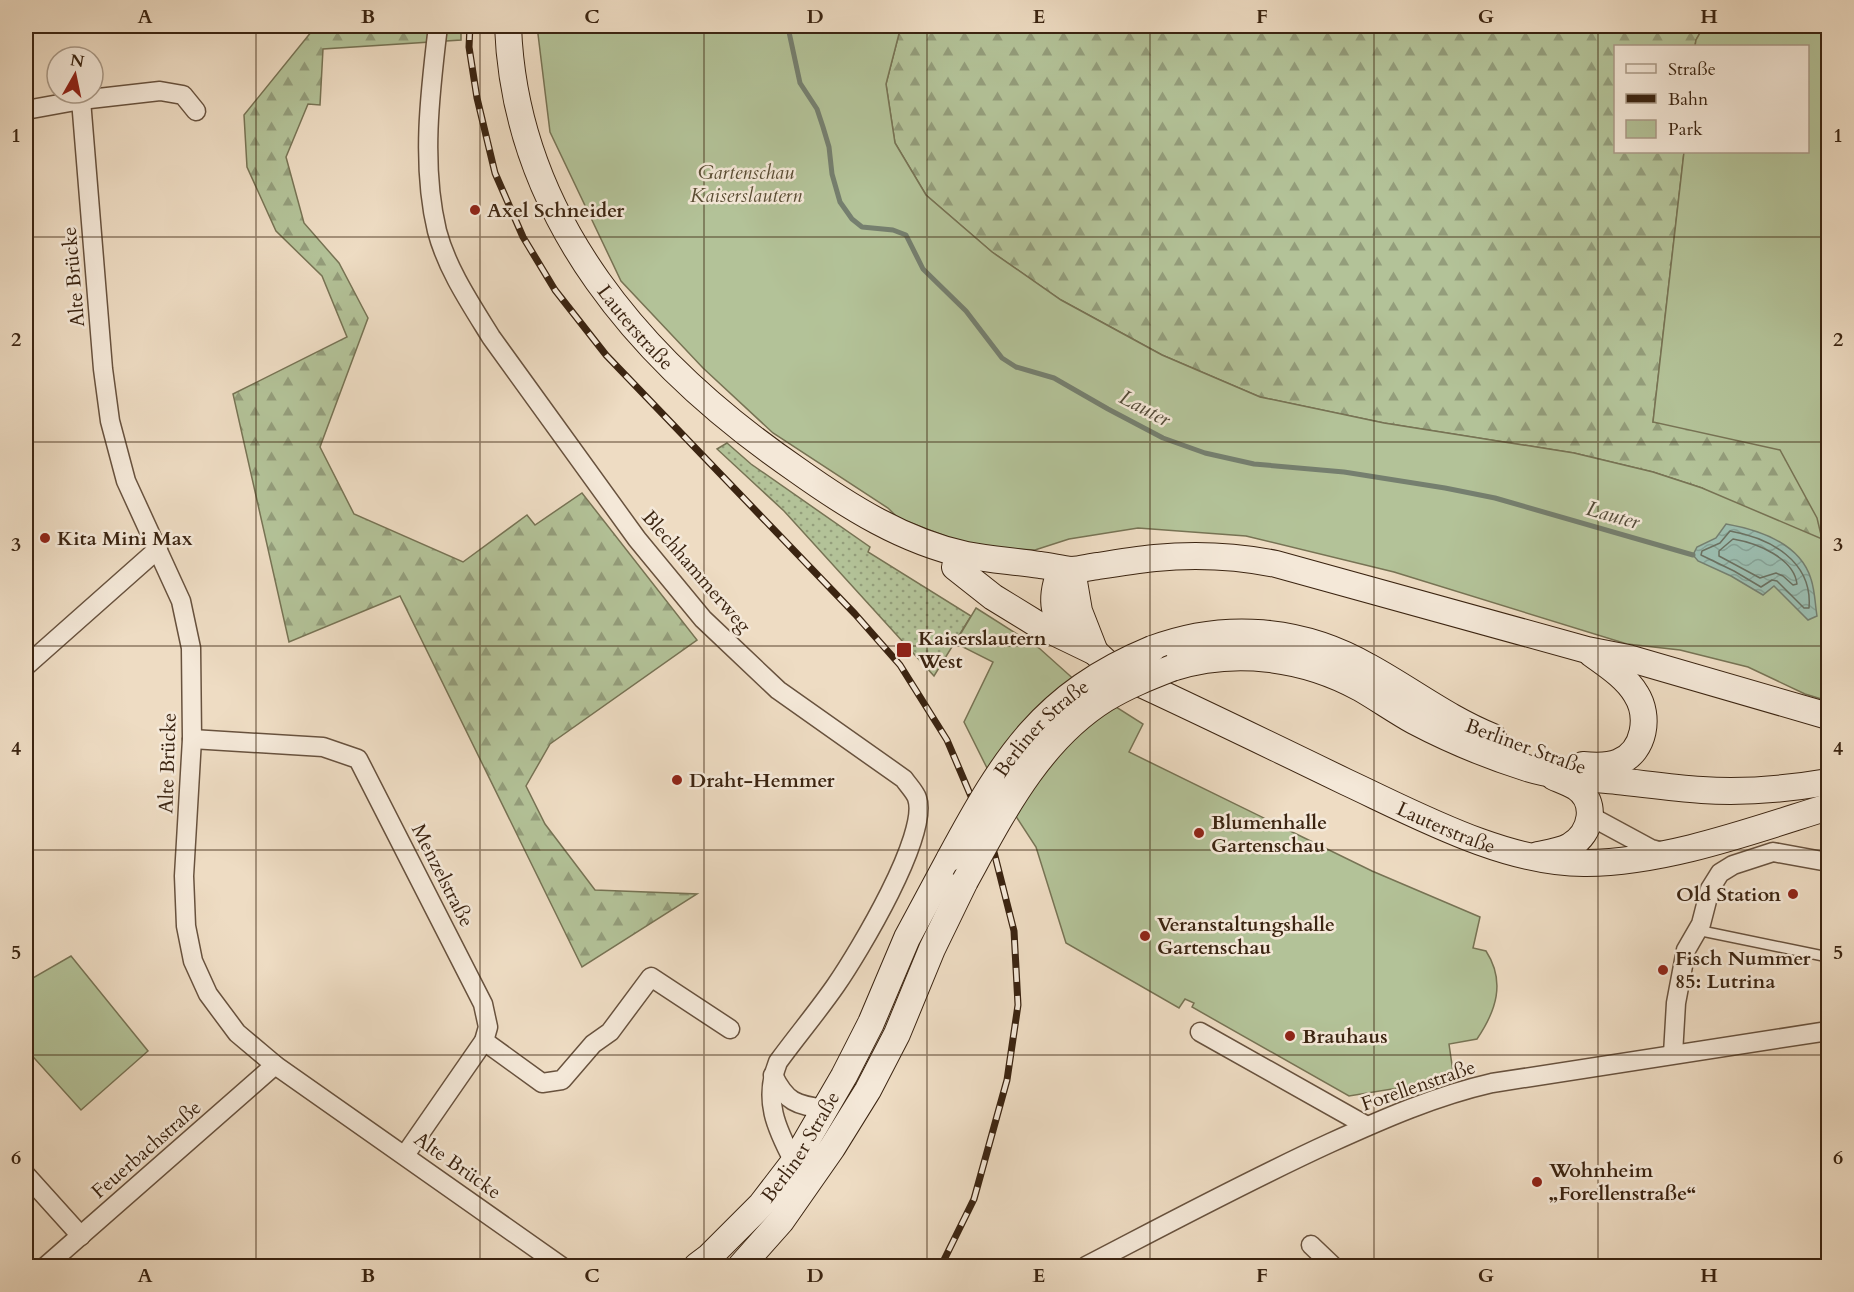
<svg xmlns="http://www.w3.org/2000/svg" width="1854" height="1292" font-family="Cardo,serif">
<style>
.grass{fill:url(#grass-dots);stroke:#777354;stroke-width:1.5}
.forest{fill:url(#forest-firs);stroke:#777354;stroke-width:1.5}
.park{fill:#b3c298;stroke:#777354;stroke-width:1.5}
.water{fill:url(#water-waves);stroke:#757f6f;stroke-width:1.5}
.lines{fill:none;stroke-linecap:round;stroke-linejoin:round}
.shore{stroke:#6b7060;stroke-width:1.5}
.stream{stroke:#757f6f;stroke-width:5}
.service-casing{stroke:#68523e;stroke-width:12}
.minor-casing{stroke:#68523e;stroke-width:21}
.secondary-casing{stroke:#3b2411;stroke-width:28}
.service{stroke:#f4e8d8;stroke-width:9}
.minor{stroke:#f4e8d8;stroke-width:18}
.secondary{stroke:#f4e8d8;stroke-width:26}
.rail-casing{stroke:#3b2411;stroke-width:7}
.rail{stroke:#f4e8d8;stroke-width:4.5;stroke-dasharray:14;stroke-linecap:butt}
.secondary-bridge-casing{stroke:#3b2411;stroke-width:28;stroke-linecap:butt}
.secondary-bridge{stroke:#f4e8d8;stroke-width:26}
.grid{fill:none;stroke:#3b2411;stroke-width:1.5;stroke-opacity:0.55}
.poi-dot{fill:#8f2418;stroke:#f4e8d8;stroke-width:2}
.labels{text-anchor:middle;stroke-width:5;stroke-linejoin:round;paint-order:stroke}
.park-label{font-size:20px;font-style:italic;fill:#594c33;stroke:#f4e8d8}
.poi-label{font-size:20px;font-weight:bold;fill:#3b2411;stroke:#f4e8d8;text-anchor:start}
.street-label{font-size:20px;fill:#3b2411;stroke:#f4e8d8}
.water-label{font-size:21px;font-style:italic;fill:#534a38;stroke:#f4e8d8}
.neatline{fill:none;stroke:#3b2411;stroke-width:2}
.grid-label{font-size:20px;text-anchor:middle;font-weight:bold;fill:#3b2411}
</style>
<defs>
<pattern id="grass-dots" width="8" height="8" patternUnits="userSpaceOnUse" patternTransform="scale(1.5)"><rect width="8" height="8" fill="#b3c298"/><path d="M2 2h.1M6 6h.1" fill="none" stroke="#939d7b" stroke-width="1.8" stroke-linecap="round"/></pattern>
<pattern id="forest-firs" width="22" height="20" patternUnits="userSpaceOnUse" patternTransform="scale(1.5)"><rect width="22" height="20" fill="#b3c298"/><path d="M5 1l3.5 6h-7zM16 11l3.5 6h-7z" fill="#939d7b"/></pattern>
<pattern id="water-waves" width="16" height="10" patternUnits="userSpaceOnUse" patternTransform="scale(1.5)"><rect width="16" height="10" fill="#9bbcae"/><path d="M0 5q4-4 8 0t8 0" fill="none" stroke="#86a195"/></pattern>
</defs>
<rect width="100%" height="100%" fill="#eedcc3"/>
<filter id="stains"><feTurbulence type="fractalNoise" baseFrequency=".00333" numOctaves="4"/><feColorMatrix values="0 0 0 0 .2 0 0 0 0 .09 0 0 0 0 .02 0 0 0 .5 -.17"/></filter>
<radialGradient id="worn" r=".72"><stop offset=".6" stop-color="#630" stop-opacity="0"/><stop offset="1" stop-color="#630" stop-opacity=".3"/></radialGradient>
<polygon class="grass" points="727,443 751,464 870,547 868,552 971,616 934,676 784,511 717,449"/>
<g class="forest">
<polygon points="316,26 461,26 461,40 323,49 320,105 308,104 286,157 304,223 339,263 368,318 320,447 354,514 463,562 527,515 535,525 582,493 697,640 550,744 526,786 545,824 595,890 697,894 582,967 400,596 289,642 233,394 347,337 322,276 276,231 247,167 244,115"/>
<polygon points="901,26 1704,26 1696,40 1695,46 1616,46 1616,152 1684,152 1653,422 1828,445 1828,560 1702,488 1653,472 1574,453 1384,423 1260,397 1162,355 1061,300 992,252 926,195 895,143 886,84"/>
</g>
<g class="park">
<polygon points="537,26 901,26 886,84 895,143 926,195 992,252 1061,300 1162,355 1260,397 1384,423 1574,453 1653,472 1702,488 1822,539 1817,518 1780,450 1653,422 1684,152 1808,152 1808,46 1695,46 1696,40 1704,26 1828,26 1828,701 1805,694 1748,667 1680,650 1627,644 1394,572 1246,536 1138,528 1069,539 1035,550 974,547 898,518 888,508 773,433 703,368 621,281 550,132"/>
<path d="M 976,608 L 1039,648 L 1078,683 L 1143,724 L 1129,752 L 1372,871 L 1480,917 L 1473,948 L 1486,951 C 1506,982 1496,1011 1477,1039 L 1449,1044 L 1454,1079 L 1349,1096 L 1192,1007 L 1194,1003 L 1185,999 L 1179,1008 L 1066,943 L 1036,847 L 995,784 L 964,722 L 993,662 L 955,643 Z"/>
<polygon points="71,956 148,1051 81,1110 26,1049 26,985 31,979"/>
</g>
<path class="water" d="M 1726,524 C 1760,530 1800,543 1811,579 C 1815,591 1815,604 1817,616 L 1808,620 L 1774,586 L 1763,595 L 1731,576 L 1698,561 L 1693,555 L 1697,547 L 1716,538 Z"/>
<g class="lines">
<g class="shore">
<path d="M 1730,531 C 1770,538 1813,561 1809,608 L 1804,608 L 1777,581 L 1772,580 L 1761,587 L 1734,571 L 1701,555 L 1702,551 L 1720,543 Z"/>
<path d="M 1733,539 C 1757,543 1794,558 1797,584 L 1793,585 L 1783,576 L 1776,573 L 1760,578 L 1719,556 L 1719,551 Z"/>
</g>
<polyline class="stream" points="784,26 789,32 800,83 817,109 823,127 829,147 832,174 840,202 852,219 862,227 893,230 906,235 923,269 966,311 1002,358 1016,367 1054,378 1108,409 1163,438 1205,453 1254,464 1344,472 1445,488 1495,498 1693,555"/>
<defs>
<polyline id="service" points="1697,930 1828,957"/>
<g id="minor">
<path d="M 438,26 C 430,92 421,165 437,231 C 447,269 470,303 491,337 L 637,539 L 703,619 L 778,690 L 904,779 C 908,785 915,792 917,798 C 930,834 858,953 836,985 C 818,1011 797,1036 778,1062 C 763,1100 776,1128 794,1162"/>
<polyline points="81,100 103,369 110,421 126,481 181,601 191,648 192,739 184,876 186,926 193,961 208,994 237,1033 275,1065 561,1266"/>
<polyline points="26,110 81,100 160,91 183,95 196,111"/>
<polyline points="26,666 158,549"/>
<polyline points="192,739 323,747 358,759 483,1004 488,1027 484,1041 405,1155"/>
<polyline points="1590,816 1651,849 1667,853"/>
<polyline points="1200,1032 1367,1126"/>
<polyline points="484,1041 542,1083 562,1080 593,1044 610,1032 651,977 730,1029"/>
<polyline points="1673,1054 1676,1003 1686,950 1701,924 1710,889 1720,873 1733,865 1773,852 1828,862"/>
<path d="M 773,1075 C 786,1102 796,1105 825,1109"/>
<polyline points="26,1175 81,1236"/>
<polyline points="1311,1245 1333,1266"/>
<polyline points="46,1266 275,1065"/>
<path d="M 1086,1266 C 1167,1224 1247,1181 1330,1143 C 1383,1119 1435,1096 1492,1083 L 1828,1031"/>
</g>
<g id="secondary">
<path id="s1" d="M 508,26 C 515,219 644,365 797,470 C 849,507 903,541 966,555 C 991,560 1015,561 1040,565 C 1050,566 1061,569 1071,570 C 1080,570 1089,567 1098,566 C 1117,563 1136,560 1155,558 C 1196,554 1236,556 1276,564 L 1587,650 L 1628,658 L 1828,716"/>
<path id="s2" d="M 955,567 L 993,597 L 1037,624 L 1095,652 L 1109,665 L 1141,684 C 1210,716 1278,749 1346,782 C 1417,815 1506,864 1586,863 C 1667,862 1751,831 1828,807"/>
<polyline points="1072,570 1079,611 1095,652"/>
<path d="M 1058,578 C 1049,606 1056,620 1074,641"/>
<path d="M 1152,649 C 1224,622 1302,628 1369,667 C 1411,690 1448,719 1493,737"/>
<path d="M 1172,668 C 1234,648 1303,657 1360,688 C 1379,699 1396,711 1414,721 C 1450,740 1489,756 1527,768 C 1556,777 1587,778 1617,781 C 1645,784 1673,788 1702,790 C 1745,793 1787,789 1828,782"/>
<path d="M 1583,765 C 1595,766 1608,767 1619,762 C 1645,751 1650,716 1636,694 C 1626,677 1607,665 1592,654"/>
<path d="M 1538,855 C 1548,853 1561,851 1570,846 C 1592,833 1598,802 1576,787 C 1569,783 1561,780 1554,777"/>
<path id="s3" d="M 697,1266 L 709,1257 L 761,1205 L 794,1162 L 844,1076 L 871,1023 L 907,938 L 950,858"/>
<polyline points="741,1266 781,1221 832,1148 868,1090 897,1034 932,949 965,881"/>
</g>
</defs>
<use href="#service" class="service-casing"/>
<use href="#minor" class="minor-casing"/>
<use href="#secondary" class="secondary-casing"/>
<use href="#service" class="service"/>
<use href="#minor" class="minor"/>
<use href="#secondary" class="secondary"/>
<defs>
<polyline id="rail" points="470,26 469,47 477,98 495,173 523,237 555,290 606,355 855,614 900,665 947,740 993,848 1014,931 1018,1005 1007,1080 974,1199 941,1266"/>
</defs>
<use href="#rail" class="rail-casing"/>
<use href="#rail" class="rail"/>
<defs>
<g id="secondary-bridge">
<path id="s4" d="M 950,858 C 1004,758 1043,694 1152,649"/>
<path d="M 965,881 C 1002,814 1038,741 1105,699 C 1126,686 1149,677 1172,668"/>
</g>
</defs>
<use href="#secondary-bridge" class="secondary-bridge-casing"/>
<use href="#secondary-bridge" class="secondary-bridge"/>
</g>
<path class="grid" d="M 256,26 L 256,1266M 480,26 L 480,1266M 704,26 L 704,1266M 927,26 L 927,1266M 1150,26 L 1150,1266M 1374,26 L 1374,1266M 1598,26 L 1598,1266M 26,237 L 1828,237M 26,442 L 1828,442M 26,646 L 1828,646M 26,850 L 1828,850M 26,1055 L 1828,1055"/>
<g class="poi-dot">
<circle cx="475" cy="210" r="6"/>
<circle cx="45" cy="538" r="6"/>
<rect x="896" y="642" width="16" height="16" rx="3"/>
<circle cx="677" cy="780" r="6"/>
<circle cx="1199" cy="833" r="6"/>
<circle cx="1793" cy="894" r="6"/>
<circle cx="1145" cy="936" r="6"/>
<circle cx="1663" cy="970" r="6"/>
<circle cx="1290" cy="1036" r="6"/>
<circle cx="1537" cy="1182" r="6"/>
</g>
<g class="labels">
<g class="park-label">
<text x="746" y="179">Gartenschau<tspan x="746" dy="23">Kaiserslautern</tspan></text>
</g>
<g class="poi-label">
<text x="487" y="217">Axel Schneider</text>
<text x="57" y="545">Kita Mini Max</text>
<text x="918" y="645">Kaiserslautern<tspan x="918" dy="23">West</tspan></text>
<text x="689" y="787">Draht-Hemmer</text>
<text x="1211" y="829">Blumenhalle<tspan x="1211" dy="23">Gartenschau</tspan></text>
<text x="1781" y="901" text-anchor="end">Old Station</text>
<text x="1157" y="931">Veranstaltungshalle<tspan x="1157" dy="23">Gartenschau</tspan></text>
<text x="1675" y="965">Fisch Nummer<tspan x="1675" dy="23">85: Lutrina</tspan></text>
<text x="1302" y="1043">Brauhaus</text>
<text x="1549" y="1177">Wohnheim<tspan x="1549" dy="23">„Forellenstraße“</tspan></text>
</g>
<g class="street-label">
<text transform="translate(73 277) rotate(-95)" y="7">Alte Brücke</text>
<text dy="7" stroke="none"><textPath href="#s1" startOffset="334">Lauterstraße</textPath></text>
<text transform="translate(697 571) rotate(49)" y="7">Blechhammerweg</text>
<text dy="7" stroke="none"><textPath href="#s4" startOffset="160">Berliner Straße</textPath></text>
<text transform="translate(1526 746) rotate(20)" y="7">Berliner Straße</text>
<text transform="translate(167 763) rotate(-88)" y="7">Alte Brücke</text>
<text dy="7" stroke="none"><textPath href="#s2" startOffset="558">Lauterstraße</textPath></text>
<text transform="translate(443 875) rotate(63)" y="7">Menzelstraße</text>
<text transform="translate(1418 1085) rotate(-19)" y="7">Forellenstraße</text>
<text dy="7" stroke="none"><textPath href="#s3" startOffset="159">Berliner Straße</textPath></text>
<text transform="translate(146 1149) rotate(-41)" y="7">Feuerbachstraße</text>
<text transform="translate(458 1165) rotate(35)" y="7">Alte Brücke</text>
</g>
<g class="water-label">
<text transform="translate(1145 408) rotate(28)" y="7">Lauter</text>
<text transform="translate(1613 515) rotate(16)" y="7">Lauter</text>
</g>
</g>
<rect width="1854" height="1292" fill="none" stroke="#eedcc3" stroke-width="66"/>
<rect x="1614" y="45" width="195" height="108" fill="#f4e8d8" stroke="#aa9a88" stroke-width="1.5"/>
<rect x="1626" y="64" width="30" height="9" fill="#f4e8d8" stroke="#aa9a88" stroke-width="1.5"/>
<text x="1668" y="75" font-size="18" fill="#3b2411">Straße</text>
<rect x="1626" y="94" width="30" height="9" fill="#3b2411" stroke="#aa9a88" stroke-width="1.5"/>
<text x="1668" y="105" font-size="18" fill="#3b2411">Bahn</text>
<rect x="1626" y="120" width="30" height="18" fill="#b3c298" stroke="#aa9a88" stroke-width="1.5"/>
<text x="1668" y="135" font-size="18" fill="#3b2411">Park</text>
<g transform="translate(75 75) rotate(9)"><circle r="28" fill="#f4e8d8" stroke="#aa9a88" stroke-width="1.5"/>
<path d="M0-4.5L10 22L0 15L-10 22Z" fill="#8f2418"/>
<text y="-9" font-size="16" font-weight="bold" text-anchor="middle" fill="#3b2411">N</text>
</g>
<rect x="33" y="33" width="1788" height="1226" class="neatline"/>
<g class="grid-label">
<text x="145" y="23">A</text>
<text x="368" y="23">B</text>
<text x="592" y="23">C</text>
<text x="815" y="23">D</text>
<text x="1039" y="23">E</text>
<text x="1262" y="23">F</text>
<text x="1486" y="23">G</text>
<text x="1709" y="23">H</text>
<text x="16" y="142">1</text>
<text x="1838" y="142">1</text>
<text x="16" y="346">2</text>
<text x="1838" y="346">2</text>
<text x="16" y="551">3</text>
<text x="1838" y="551">3</text>
<text x="16" y="755">4</text>
<text x="1838" y="755">4</text>
<text x="16" y="959">5</text>
<text x="1838" y="959">5</text>
<text x="16" y="1164">6</text>
<text x="1838" y="1164">6</text>
<text x="145" y="1282">A</text>
<text x="368" y="1282">B</text>
<text x="592" y="1282">C</text>
<text x="815" y="1282">D</text>
<text x="1039" y="1282">E</text>
<text x="1262" y="1282">F</text>
<text x="1486" y="1282">G</text>
<text x="1709" y="1282">H</text>
</g>
<rect width="100%" height="100%" filter="url(#stains)"/>
<rect width="100%" height="100%" fill="url(#worn)"/>
</svg>
